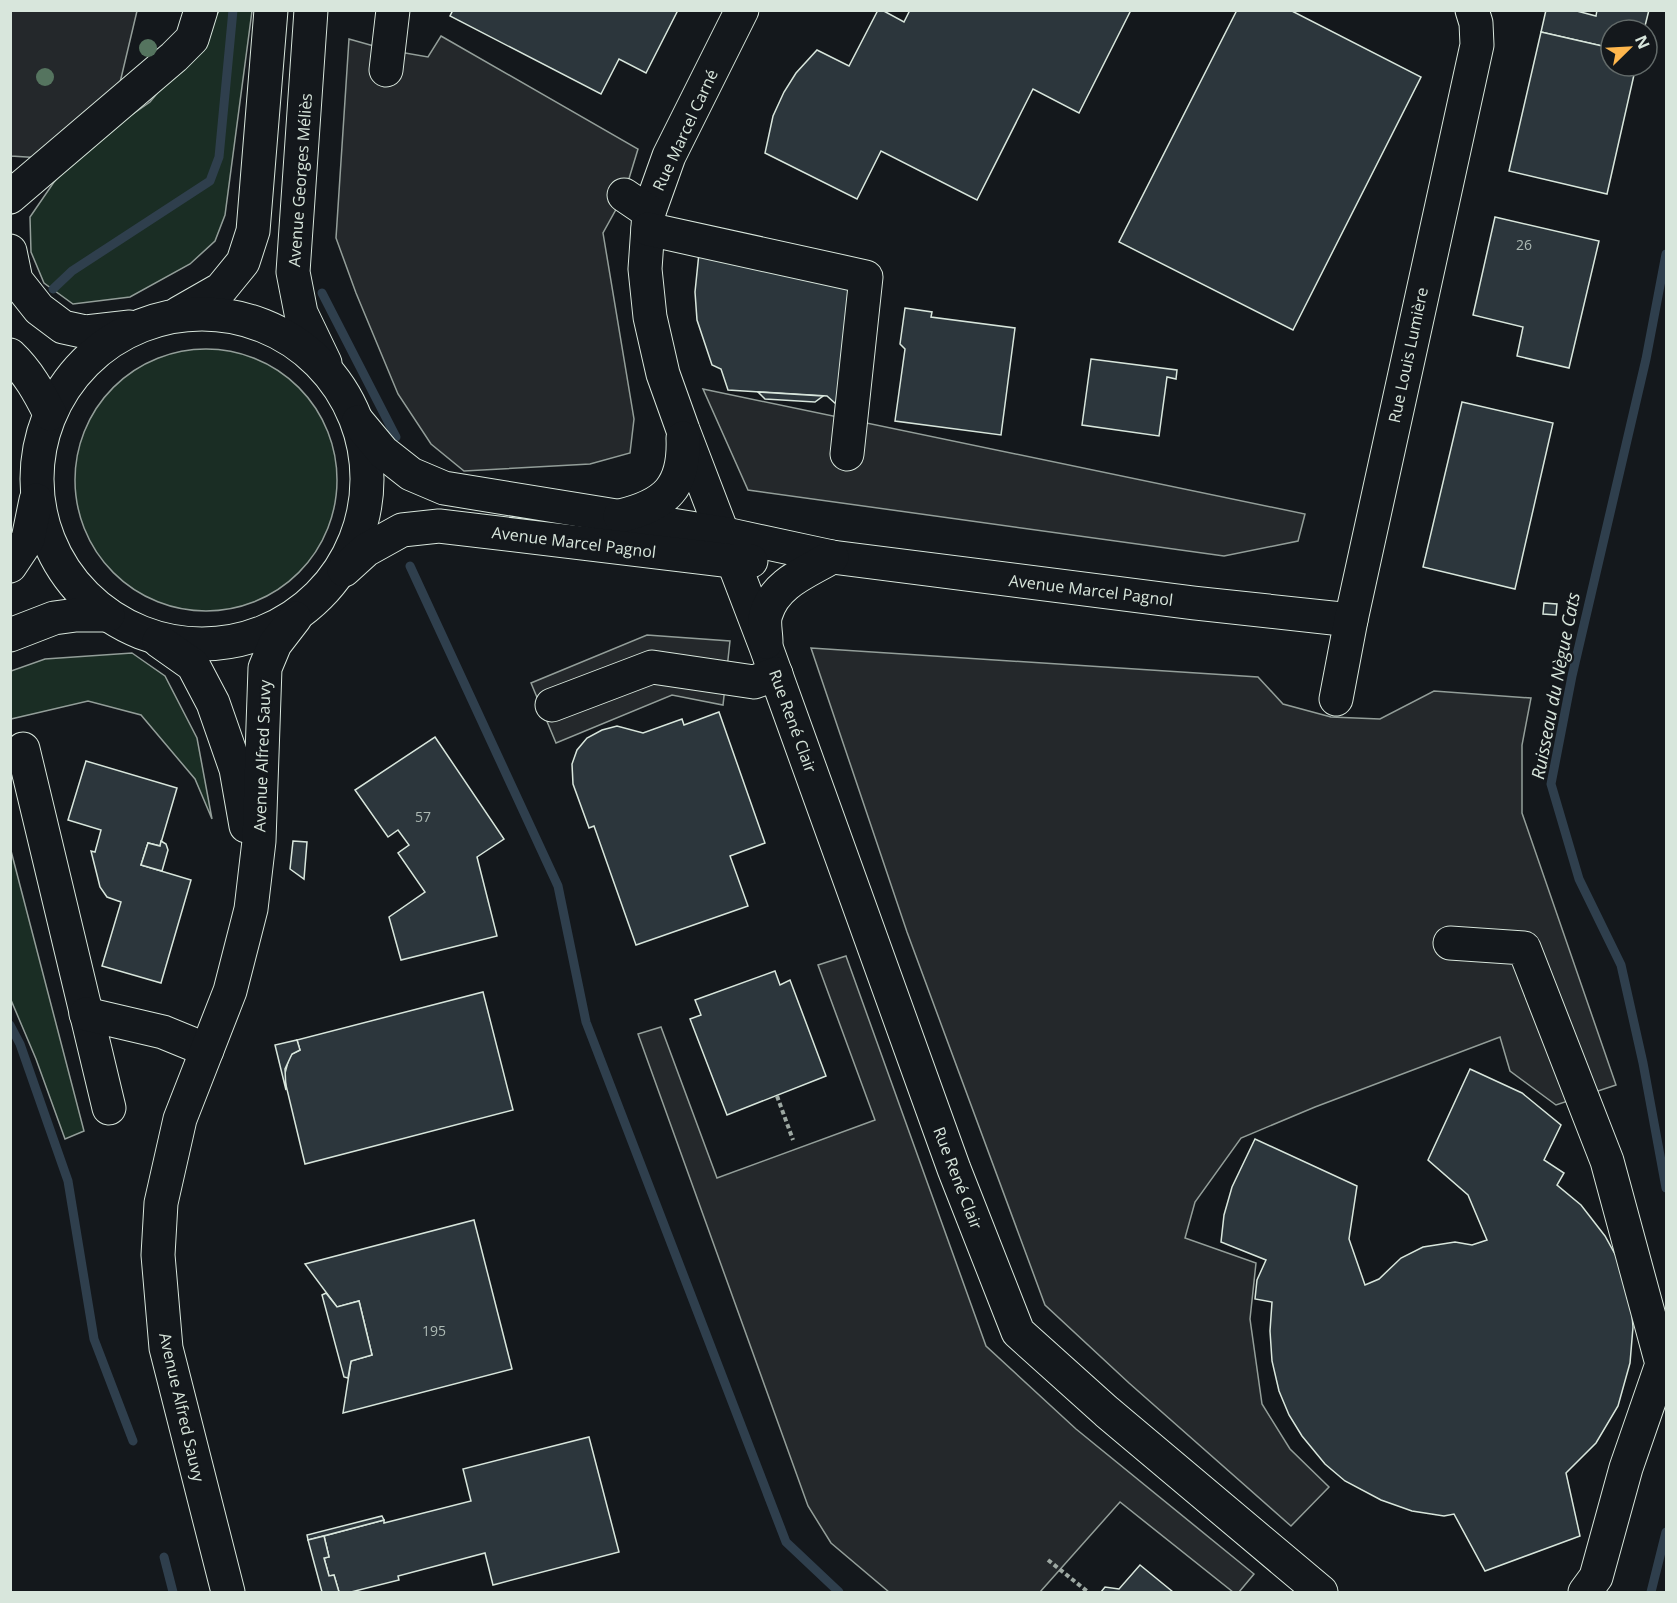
<svg xmlns="http://www.w3.org/2000/svg" width="1677" height="1603" font-family="'Open Sans',sans-serif">
<style>
.green{fill:#1a2d24;stroke:#939e99;stroke-width:1.5}
.parking{fill:#24282b;stroke:#939e99;stroke-width:1.5}
.lines{fill:none;stroke-linecap:round;stroke-linejoin:round}
.stream{stroke:#2f3f4d;stroke-width:9}
.building{fill:#2c363c;stroke:#d8e6dc;stroke-width:1.5}
.minor-casing{stroke:#d8e6dc;stroke-width:35}
.path{stroke:#9da8a2;stroke-width:4;stroke-dasharray:4.5 3;stroke-linecap:butt}
.minor{stroke:#14181c;stroke-width:33}
.tree{fill:#55745f}
.labels{text-anchor:middle;stroke-width:4.5;stroke-linejoin:round;paint-order:stroke}
.number-label{font-size:14px;fill:#adbab4}
.street-label{font-size:16px;fill:#d8e6dc;stroke:#14181c}
.water-label{font-size:18px;font-style:italic;fill:#d8e6dc;stroke:#14181c}
</style>
<rect width="100%" height="100%" fill="#14181c"/>
<g class="green">
<polygon points="219,11 252,11 225,215 215,241 190,264 130,297 73,304 44,283 31,252 30,217 54,182 87,146 150,102 189,55"/>
<circle cx="206" cy="480" r="131"/>
<polygon points="132,653 165,676 197,738 212,819 195,779 141,715 88,701 11,719 11,671 45,659"/>
<polygon points="10,847 84,1131 65,1139 36,1059 11,1000"/>
</g>
<g class="parking">
<polygon points="11,11 137,11 118,91 42,158 11,156"/>
<polygon points="441,36 638,149 624,195 603,233 634,419 630,453 590,464 464,471 431,444 398,394 356,293 336,238 349,39 388,50 428,57"/>
<polygon points="703,389 1305,514 1298,541 1224,556 748,490"/>
<polygon points="647,635 730,641 723,705 672,695 556,743 531,683"/>
<polygon points="811,648 1258,677 1283,704 1331,717 1380,719 1434,691 1531,698 1522,745 1522,813 1616,1085 1556,1105 1510,1071 1500,1037 1315,1107 1241,1138 1195,1202 1185,1238 1256,1263 1250,1319 1262,1404 1290,1449 1329,1487 1291,1526 1129,1383 1045,1305 907,932"/>
<polygon points="846,956 986,1346 1076,1429 1254,1574 1239,1592 1233,1592 1120,1502 1040,1592 889,1592 831,1543 808,1506 638,1034 661,1027 717,1178 875,1120 818,965"/>
</g>
<g class="lines">
<g class="stream">
<polyline points="1666,254 1646,359 1572,676 1551,784 1579,879 1621,965 1643,1063 1666,1188"/>
<polyline points="53,289 72,271 210,181 219,157 233,10"/>
<polyline points="322,293 396,437"/>
<polyline points="410,566 558,886 586,1022 786,1542 839,1592"/>
<polyline points="10,1025 20,1044 68,1181 94,1339 133,1441"/>
<polyline points="164,1557 173,1592"/>
<polyline points="1651,1592 1666,1532"/>
</g>
</g>
<g class="building">
<polygon points="453,10 678,10 646,73 619,59 601,94 450,16"/>
<polygon points="878,10 882,10 904,22 910,10 1131,10 1079,113 1033,89 977,200 881,151 857,199 765,153 773,116 784,92 796,73 817,50 849,66"/>
<polygon points="1237,10 1290,10 1421,77 1293,330 1119,242"/>
<polygon points="1546,10 1573,10 1596,16 1597,10 1649,10 1644,30 1611,30 1611,48 1541,32"/>
<polygon points="1541,32 1611,48 1611,66 1636,66 1607,194 1509,171"/>
<polygon points="1495,217 1599,241 1569,368 1517,356 1523,327 1473,315"/>
<polygon points="699,253 858,288 836,404 827,396 728,390 721,369 712,365 697,320 695,292"/>
<polygon points="905,308 932,312 931,317 1015,328 1001,435 895,421 905,349 900,344"/>
<polygon points="1091,359 1177,370 1176,379 1167,377 1159,436 1082,425"/>
<polygon points="758,392 823,396 815,402 765,399"/>
<polygon points="1462,402 1553,423 1515,589 1423,567"/>
<polygon points="1544,603 1557,604 1556,615 1543,614"/>
<polygon points="719,712 765,843 730,856 748,906 636,945 594,826 589,828 573,784 572,764 577,750 587,738 602,730 617,726 643,733 682,719 684,725"/>
<polygon points="435,737 504,839 477,857 497,936 401,960 389,917 425,892 398,853 409,845 398,830 388,837 355,790"/>
<polygon points="86,761 177,788 160,846 148,843 141,865 191,880 161,983 102,966 121,902 107,897 100,887 91,851 95,852 101,830 68,820"/>
<polygon points="161,841 166,844 168,850 162,871 141,865 148,843 160,846"/>
<polygon points="293,841 307,842 304,879 290,869"/>
<polygon points="775,971 780,985 790,980 826,1076 727,1115 690,1019 701,1015 695,1000"/>
<polygon points="483,992 513,1110 305,1164 284,1077 289,1058 292,1054 300,1050 297,1040"/>
<polygon points="297,1040 300,1050 292,1054 285,1069 286,1090 275,1045"/>
<polygon points="1470,1069 1522,1093 1561,1125 1544,1160 1564,1173 1557,1185 1581,1205 1605,1236 1616,1256 1631,1303 1633,1327 1630,1363 1618,1406 1596,1443 1566,1473 1580,1536 1485,1571 1454,1514 1444,1516 1412,1511 1381,1500 1345,1481 1325,1464 1302,1436 1289,1415 1279,1391 1272,1361 1270,1331 1272,1302 1255,1299 1257,1280 1266,1260 1221,1242 1224,1215 1232,1187 1255,1139 1357,1186 1349,1239 1365,1285 1379,1279 1401,1258 1423,1247 1455,1242 1472,1245 1487,1240 1468,1195 1428,1160"/>
<polygon points="474,1220 512,1369 343,1413 351,1361 372,1355 359,1301 337,1307 305,1264"/>
<polygon points="326,1293 337,1307 359,1301 372,1355 351,1361 348,1378 344,1377 322,1295"/>
<polygon points="589,1437 619,1552 493,1585 485,1553 398,1576 399,1580 351,1592 339,1592 334,1575 329,1576 324,1558 329,1557 324,1536 384,1520 384,1523 471,1501 463,1469"/>
<polygon points="382,1516 384,1520 308,1540 307,1535"/>
<polygon points="324,1536 329,1557 324,1558 329,1576 334,1575 339,1592 322,1592 308,1540"/>
<polygon points="1140,1565 1173,1592 1101,1592 1105,1587 1119,1589"/>
</g>
<g class="lines">
<defs>
<g id="minor">
<polyline points="311,10 293,272 301,313 325,363"/>
<polyline points="742,10 669,156 649,212 645,269 650,317 663,374 683,430 766,647 954,1169 1018,1332 1107,1412 1321,1592"/>
<polyline points="386,70 393,10"/>
<polyline points="624,195 649,212"/>
<polyline points="10,197 174,57 192,39 201,10"/>
<polyline points="648,229 866,277 847,454"/>
<polyline points="10,251 16,280 39,309 63,327 86,332 130,327"/>
<polyline points="179,313 221,289 243,262 253,231 271,10"/>
<circle cx="202" cy="479" r="165"/>
<path d="M 10,355 C 28,372 39,392 50,414"/>
<polyline points="358,422 383,452 411,474 444,488 721,533 832,557 1194,603 1351,620"/>
<path d="M 620,516 C 666,505 685,487 683,438"/>
<polyline points="10,566 28,539 36,500"/>
<polyline points="344,570 366,550 402,530 439,526 732,561 751,561"/>
<polyline points="10,635 54,618 76,615 108,615"/>
<polyline points="159,641 193,665 213,703 236,769 246,826"/>
<path d="M 766,642 C 766,633 763,622 766,614 C 775,583 807,572 832,557"/>
<polyline points="1336,699 1351,620 1477,45 1476,23 1472,10"/>
<polyline points="552,705 652,667 754,682 776,674"/>
<polyline points="23,749 109,1108"/>
<polyline points="1450,943 1524,948 1607,1161 1662,1364 1626,1468 1596,1577 1585,1592"/>
<polyline points="86,1014 163,1032 207,1050"/>
<polyline points="228,1592 166,1348 158,1255 161,1203 180,1119 230,991 251,909 259,841 265,668 275,644 295,618"/>
</g>
</defs>
<use href="#minor" class="minor-casing"/>
<g class="path">
<polyline points="777,1096 793,1140"/>
<polyline points="1048,1560 1088,1592"/>
</g>
<use href="#minor" class="minor"/>
</g>
<g class="tree">
<circle cx="148" cy="48" r="9"/>
<circle cx="45" cy="77" r="9"/>
</g>
<g class="labels">
<g class="number-label">
<text x="1524" y="250">26</text>
<text x="423" y="822">57</text>
<text x="434" y="1336">195</text>
</g>
<g class="street-label">
<text transform="translate(685 130) rotate(-65)" y="6">Rue Marcel Carné</text>
<text transform="translate(300 180) rotate(-86)" y="6">Avenue Georges Méliès</text>
<text transform="translate(1408 355) rotate(-78)" y="6">Rue Louis Lumière</text>
<text transform="translate(574 542) rotate(7)" y="6">Avenue Marcel Pagnol</text>
<text transform="translate(1091 590) rotate(7)" y="6">Avenue Marcel Pagnol</text>
<text transform="translate(793 721) rotate(70)" y="6">Rue René Clair</text>
<text transform="translate(262 756) rotate(-88)" y="6">Avenue Alfred Sauvy</text>
<text transform="translate(958 1178) rotate(69)" y="6">Rue René Clair</text>
<text transform="translate(182 1407) rotate(77)" y="6">Avenue Alfred Sauvy</text>
</g>
<g class="water-label">
<text transform="translate(1556 686) rotate(-79)" y="6">Ruisseau du Nègue Cats</text>
</g>
</g>
<rect width="1677" height="1603" fill="none" stroke="#d8e6dc" stroke-width="24"/>
<g transform="translate(1629 48) rotate(66)"><circle r="28" fill="#14181c" stroke="#626a69" stroke-width="1.5"/>
<path d="M0-4.5L10 22L0 15L-10 22Z" fill="#ffb74d"/>
<text y="-9" font-size="16" font-weight="bold" text-anchor="middle" fill="#d8e6dc">N</text>
</g>
</svg>
